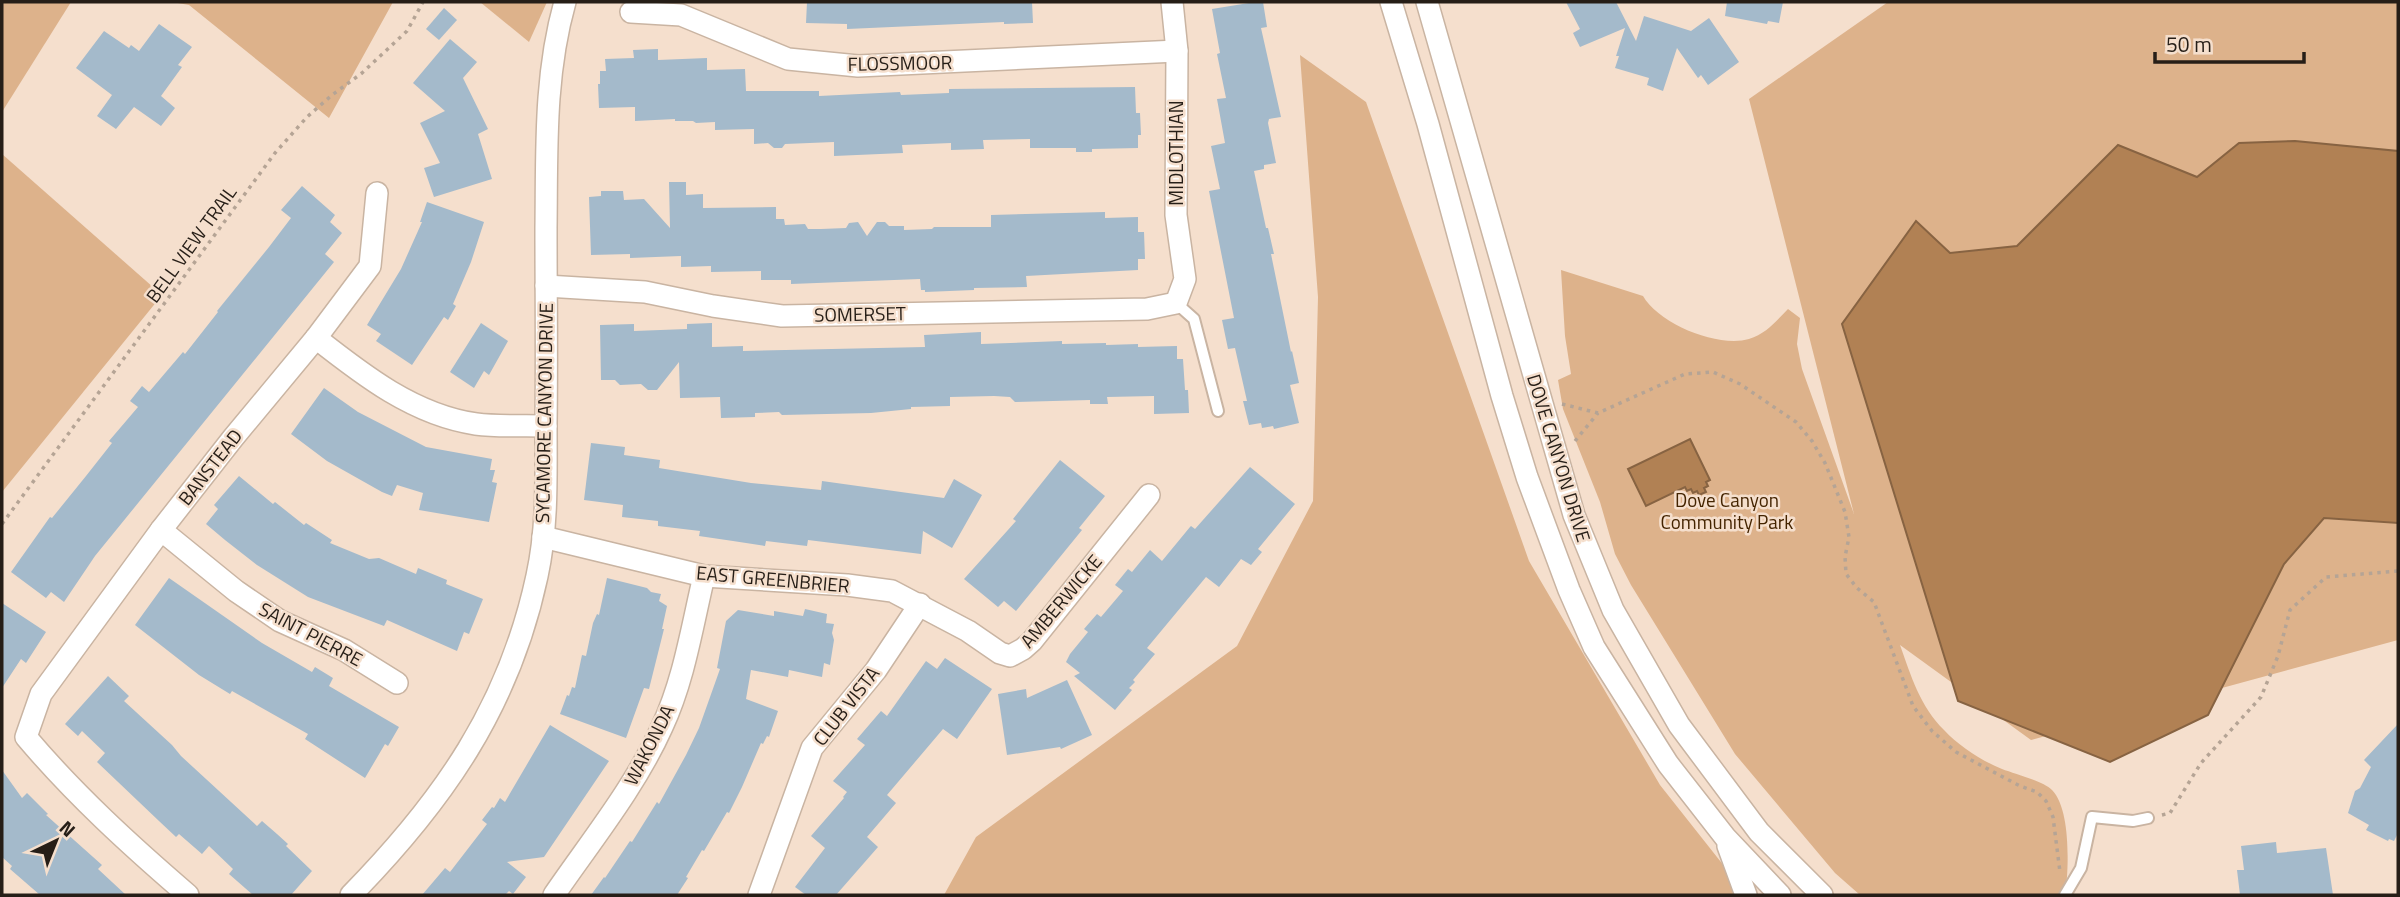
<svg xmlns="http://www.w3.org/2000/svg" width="2400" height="897" font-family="'Titillium Web',sans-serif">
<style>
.green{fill:#ddb28b}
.water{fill:#b18154;stroke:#876342;stroke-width:2}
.building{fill:#a4bacb}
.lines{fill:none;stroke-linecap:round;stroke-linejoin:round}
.service-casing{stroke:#c9b4a2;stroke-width:14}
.minor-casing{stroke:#c9b4a2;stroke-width:24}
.path{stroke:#b5a495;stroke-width:3.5;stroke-dasharray:3.5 5;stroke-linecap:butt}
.service{stroke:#fff;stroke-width:10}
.minor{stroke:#fff;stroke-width:21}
.labels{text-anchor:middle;stroke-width:5;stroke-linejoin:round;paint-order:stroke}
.street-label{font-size:19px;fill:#261e17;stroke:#f5dfcd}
.park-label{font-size:19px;fill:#442400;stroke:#f5dfcd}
</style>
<rect width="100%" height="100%" fill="#f5dfcd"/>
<g class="green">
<polygon points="2,2 71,2 2,112"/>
<polygon points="172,2 393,2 329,118 189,5"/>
<polygon points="480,2 547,2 529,42"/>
<path d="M 1888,2 L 2398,2 L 2398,640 L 2031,740 L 1900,645 C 1911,676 1920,706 1944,730 C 1959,746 1982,761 2002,769 C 2015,774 2043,781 2052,790 C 2071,809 2069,870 2065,895 L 1860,895 L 1835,873 L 1735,754 L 1631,585 L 1615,554 L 1600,502 L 1563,409 L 1558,380 L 1571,374 L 1565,336 L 1561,270 L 1643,296 C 1659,324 1718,348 1749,339 C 1766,334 1776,321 1788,309 L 1800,318 L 1797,344 L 1802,369 L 1854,514 L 1749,99 Z"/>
<polygon points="1300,55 1366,102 1529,561 1660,785 1747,895 944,895 976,837 1237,646 1313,501 1318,297"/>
<polygon points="2,154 162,295 2,492"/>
</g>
<g class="water">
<polygon points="2295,141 2398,151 2398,523 2324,518 2284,564 2208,715 2110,762 1958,701 1842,324 1916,221 1950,253 2017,246 2118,145 2197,177 2239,143"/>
<polygon points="1690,439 1710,480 1706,482 1708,486 1704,488 1706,492 1699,495 1697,491 1693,493 1691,489 1687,491 1685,487 1646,506 1628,469"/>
</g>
<g class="building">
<polygon points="807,2 1032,2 1033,23 1004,24 1004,22 847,29 847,24 806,23"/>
<polygon points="1255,2 1263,2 1267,27 1261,28 1281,117 1269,119 1268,123 1276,163 1264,165 1264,169 1254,171 1266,228 1268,228 1274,254 1271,254 1291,352 1292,351 1299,383 1290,385 1299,423 1274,429 1273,426 1262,428 1261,423 1249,425 1243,401 1247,401 1235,348 1228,349 1222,320 1234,318 1209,191 1220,189 1211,146 1225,143 1217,99 1226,98 1217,54 1220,53 1212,9"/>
<polygon points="1566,2 1616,2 1636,41 1644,16 1691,31 1709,18 1739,62 1708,85 1701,75 1698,78 1677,48 1663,91 1647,85 1649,78 1615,68 1619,56 1616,56 1625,28 1580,47 1573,33 1580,29"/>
<polygon points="1727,2 1783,2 1779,23 1768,21 1767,24 1725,16"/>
<polygon points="444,8 457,20 439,40 426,29"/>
<polygon points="159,24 192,47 178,65 182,67 161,96 175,108 161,126 134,107 116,129 97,116 112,95 76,68 104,31 129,48 131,45 139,51"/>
<polygon points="450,39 477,62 463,78 488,129 478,134 492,179 434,197 424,168 440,163 420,123 445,111 413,83"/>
<polygon points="658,49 658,60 707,58 707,70 745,69 746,91 819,91 819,96 900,92 901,95 949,93 949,89 1135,87 1136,113 1140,113 1141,135 1138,135 1138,148 1092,149 1092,152 1076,152 1076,148 1030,148 1030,139 983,140 984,149 951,150 951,143 902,145 903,153 834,156 834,142 785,144 782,148 774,148 768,143 754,144 754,129 715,130 715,122 696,123 693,121 675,121 675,119 635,121 635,107 599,108 598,84 600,84 600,71 606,71 605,59 634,58 633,50"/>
<polygon points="669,182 686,182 686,195 703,194 703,208 776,207 776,219 784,219 785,225 805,224 808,229 821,229 846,228 849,223 858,222 867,236 877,222 885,222 889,226 904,226 904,230 932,229 934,227 991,227 991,215 1105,212 1105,218 1138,217 1138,232 1144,232 1145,259 1138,259 1138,270 1026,276 1027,287 974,288 974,290 925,292 925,290 921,290 920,279 791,284 791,280 761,280 761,271 711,272 711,266 681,267 681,256 630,258 630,254 591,255 589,197 601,196 601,191 623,191 624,200 644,199 670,228"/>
<polygon points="302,186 335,215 330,222 342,233 325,254 334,262 95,556 64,602 51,592 46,598 11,572 50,517 52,518 86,476 112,443 109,441 138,407 130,401 142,386 149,392 183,352 185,354 218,312 217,311 269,247 291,218 281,210"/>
<polygon points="427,202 484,222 471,262 453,304 456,306 448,320 444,317 412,365 376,341 381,334 367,325 401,269 422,222 420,222"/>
<polygon points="481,323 508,341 489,375 484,371 474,388 450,372"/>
<polygon points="712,323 712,347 743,346 743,351 925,347 924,335 981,332 981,344 1062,341 1062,344 1106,343 1106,345 1138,344 1138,347 1177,346 1177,359 1183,359 1185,390 1188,390 1189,413 1154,414 1154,396 1107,397 1108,404 1090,404 1090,400 1015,402 1010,397 994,396 950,397 950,406 911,407 911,409 871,413 782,415 779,412 755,413 755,417 721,418 720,397 680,398 679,362 657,390 648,390 641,384 620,385 615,380 601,380 600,325 634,324 634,331 687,329 687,324"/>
<polygon points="324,388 358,412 426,447 492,459 490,470 495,470 492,482 497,483 489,522 419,510 423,493 397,485 392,496 382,492 327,461 291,434"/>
<polygon points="591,443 625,447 624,455 660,460 659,468 751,483 821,490 822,481 944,498 954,479 982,495 952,548 923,531 921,554 808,540 807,546 766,541 765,546 733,541 699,536 700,531 658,526 658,521 622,517 623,505 584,500"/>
<polygon points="1060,460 1105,496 1079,528 1082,530 1016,611 1004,601 998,607 964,579 1016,521 1013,519"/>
<polygon points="1250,467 1295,504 1258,549 1262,552 1251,565 1241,559 1219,587 1206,577 1147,648 1155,654 1133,680 1135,682 1129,688 1132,690 1115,710 1074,676 1080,673 1066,662 1070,654 1088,632 1084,629 1097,614 1101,617 1123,591 1115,585 1128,569 1132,572 1150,550 1162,561 1190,527 1191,526 1195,529"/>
<polygon points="239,476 273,504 275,502 304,525 306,523 332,540 330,543 369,559 379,558 416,574 418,568 447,580 446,584 483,599 469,634 464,632 457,651 387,620 384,626 308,597 257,565 225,540 206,524 218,509 214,505"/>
<polygon points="169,578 262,643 312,672 315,667 333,678 329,686 399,727 388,746 385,744 365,778 305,739 308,734 232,691 230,694 199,675 135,625"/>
<polygon points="607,578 647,588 651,592 661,594 659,601 667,606 662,629 664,629 649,689 644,688 626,738 560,714 567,695 569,696 572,687 575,688 582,655 586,656 593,623 597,614 599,615"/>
<polygon points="2,603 46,632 26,663 21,659 2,688"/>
<polygon points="805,609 827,614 826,623 834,624 832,633 834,640 830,665 824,663 822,677 789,670 788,677 751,670 746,699 778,711 769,737 767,736 763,744 761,743 742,787 729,813 727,812 704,851 702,850 686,877 688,878 677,895 591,895 604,877 605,878 630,841 632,842 657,802 659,804 686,755 699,728 720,669 717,668 726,621 738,610 774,616 774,611 803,616"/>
<polygon points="945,658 992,689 957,739 943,729 887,795 896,803 867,837 878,847 836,895 806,895 795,887 825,848 811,836 844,798 843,797 847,792 833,781 865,745 857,739 881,711 887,716 926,661 937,669"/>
<polygon points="108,676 129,696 124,701 172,745 181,756 257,826 262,821 277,834 288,844 286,846 312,871 291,895 253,895 229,874 233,869 209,846 202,854 179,834 176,837 159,821 97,762 105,753 82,731 78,736 65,724"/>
<polygon points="1067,680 1092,735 1061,749 1060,747 1007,755 998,694 1026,689 1027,698"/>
<polygon points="2398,724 2398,833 2394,841 2389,839 2388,841 2366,830 2369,825 2348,813 2355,791 2360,788 2371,767 2364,760"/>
<polygon points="550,725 609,761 544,857 507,862 526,877 513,894 509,891 505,895 422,895 445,868 450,872 487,824 482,820 492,807 494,808 500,798 505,802"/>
<polygon points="2,770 22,798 27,793 48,814 46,815 102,865 98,869 126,895 40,895 10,869 12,866 2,857"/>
<polygon points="2276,842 2277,853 2326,848 2333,895 2240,895 2237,870 2244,870 2241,846"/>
</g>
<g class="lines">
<defs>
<g id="service">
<polyline points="1176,303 1194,319 1218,411"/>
<polyline points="2065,895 2081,868 2092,817 2133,821 2148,818"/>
</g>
<g id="minor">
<polyline points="1391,2 1428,124 1502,396 1527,477 1569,590 1594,647 1668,764 1725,837 1780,895"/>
<polyline points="1427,2 1574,515 1613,610 1679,725 1759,832 1822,895"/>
<polyline points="631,12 681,15 788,59 858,66 1177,51"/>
<polyline points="546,286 645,292 713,306 782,316 1147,309 1176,303 1185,279 1176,215 1177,51 1172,2"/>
<path d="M 316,338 C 363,375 414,415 476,424 C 499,427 523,425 546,426"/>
<polyline points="161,530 236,591 280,621 344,650 397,683"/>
<polyline points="543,537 704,576 847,585 892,591 968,631 1000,653 1010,656 1023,649 1032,641 1149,495"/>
<polyline points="1728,846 1746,895"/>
<path d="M 188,895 C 131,846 75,795 26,737 L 41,694 L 161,530 L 233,438 L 316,338 L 370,266 L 377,193"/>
<path d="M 351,895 C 443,801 509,707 537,576 C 548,526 546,474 546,423 C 547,358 546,293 546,228 C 547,151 544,76 565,2"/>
<path d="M 554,895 C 591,841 635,787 662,727 C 684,680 692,627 704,576"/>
<polyline points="759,895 812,748 876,670 920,604"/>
</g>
</defs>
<use href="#service" class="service-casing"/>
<use href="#minor" class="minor-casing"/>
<g class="path">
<polyline points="1562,404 1598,413 1685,374 1713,372 1740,384 1796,422 1812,441 1825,463 1845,512 1849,537 1845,557 1846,574 1857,588 1874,602 1913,706 1932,731 1956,752 2020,786 2037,792 2046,801 2053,817 2060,872"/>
<polyline points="1575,441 1598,413"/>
<polyline points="2,524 275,153 307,117 332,95 362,73 407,31 423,2"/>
<polyline points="2162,815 2170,813 2201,763 2261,697 2278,656 2290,610 2326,577 2398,571"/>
</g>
<use href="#service" class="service"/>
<use href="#minor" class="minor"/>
</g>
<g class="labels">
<g class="street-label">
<text transform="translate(900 63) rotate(-1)" y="7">FLOSSMOOR</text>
<text transform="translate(1176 153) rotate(-90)" y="7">MIDLOTHIAN</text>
<text transform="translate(191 244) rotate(-54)" y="7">BELL VIEW TRAIL</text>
<text transform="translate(860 314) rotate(-1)" y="7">SOMERSET</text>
<text transform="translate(544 413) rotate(-89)" y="7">SYCAMORE CANYON DRIVE</text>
<text transform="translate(1559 458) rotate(73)" y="7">DOVE CANYON DRIVE</text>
<text transform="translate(210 467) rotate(-52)" y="7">BANSTEAD</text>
<text transform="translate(773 579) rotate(5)" y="7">EAST GREENBRIER</text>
<text transform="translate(1061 601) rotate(-50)" y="7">AMBERWICKE</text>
<text transform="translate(311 634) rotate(28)" y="7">SAINT PIERRE</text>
<text transform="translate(846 706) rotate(-52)" y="7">CLUB VISTA</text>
<text transform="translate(649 745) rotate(-63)" y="7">WAKONDA</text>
</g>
<g class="park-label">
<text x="1727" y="507">Dove Canyon<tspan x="1727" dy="22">Community Park</tspan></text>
</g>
</g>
<rect width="2400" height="897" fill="none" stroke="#261e17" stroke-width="7"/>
<g transform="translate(56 841) rotate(43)" stroke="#f5dfcd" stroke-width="5" paint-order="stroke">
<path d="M0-5L12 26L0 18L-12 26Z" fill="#261e17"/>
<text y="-10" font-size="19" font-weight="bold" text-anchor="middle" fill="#261e17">N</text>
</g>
<path d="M2155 52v10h149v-10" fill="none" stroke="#261e17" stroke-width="3.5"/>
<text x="2166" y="52" font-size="21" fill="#261e17" stroke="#f5dfcd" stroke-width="5" paint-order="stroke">50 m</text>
</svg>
